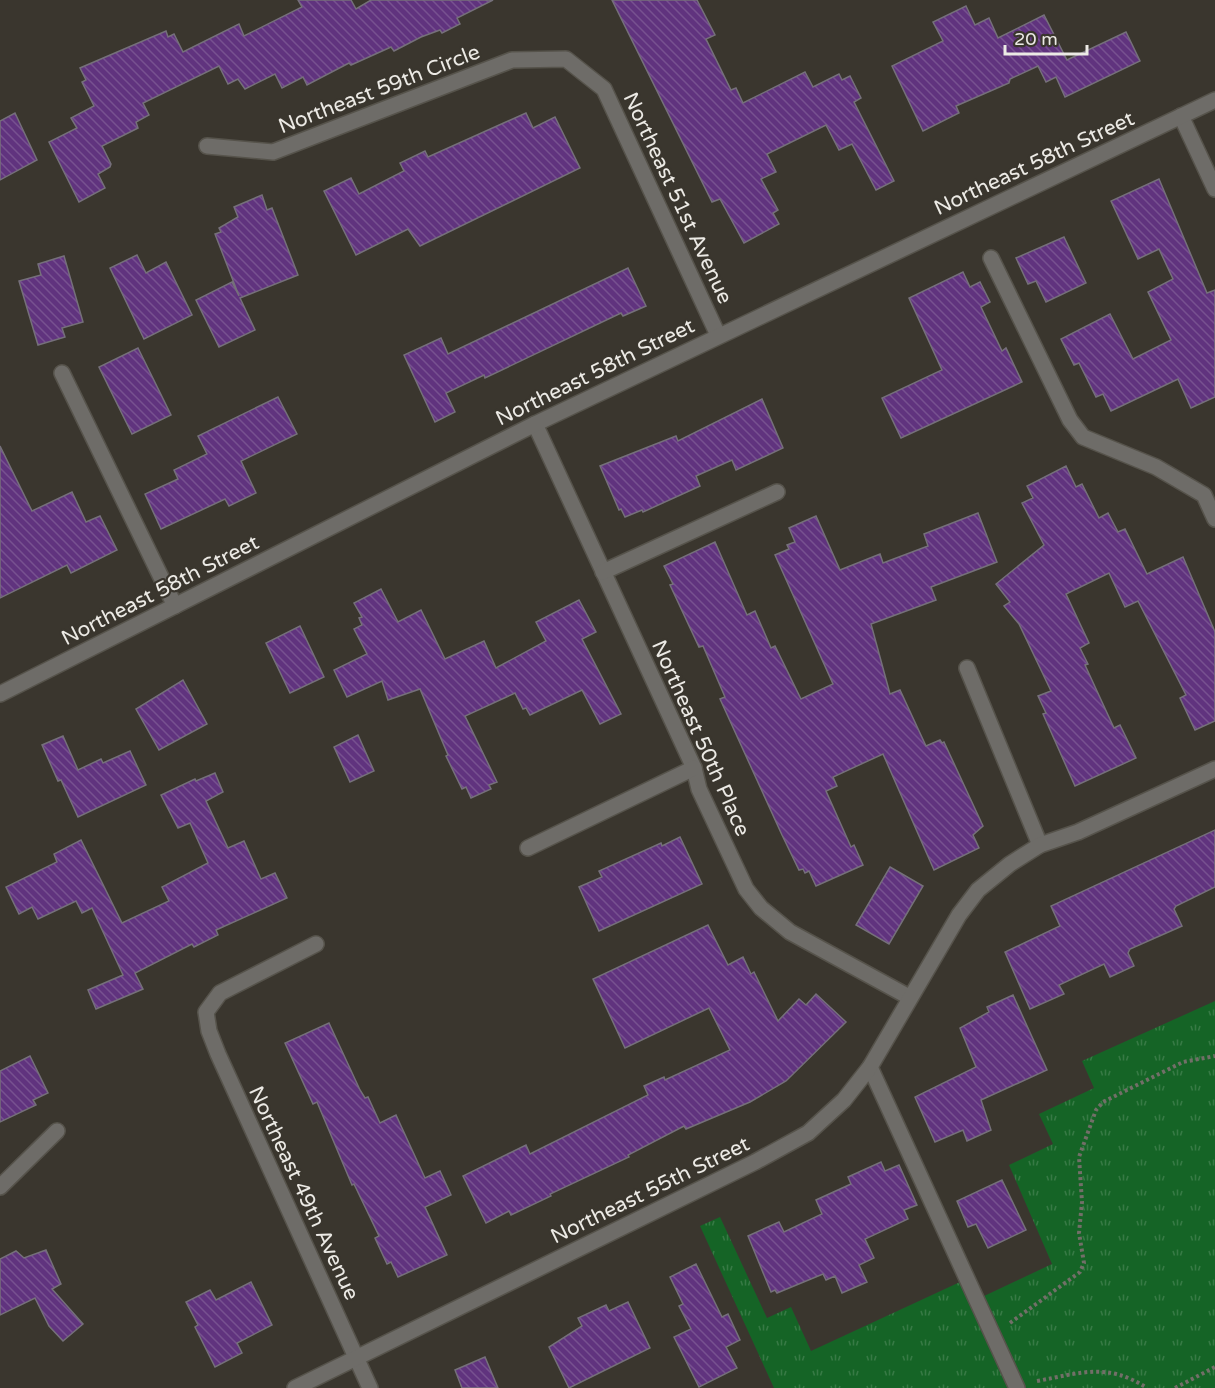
<svg xmlns="http://www.w3.org/2000/svg" width="1215" height="1388" font-family="'Varela Round',sans-serif">
<style>
.park{fill:url(#park-tufts)}
.building{fill:url(#building-back-hatch);stroke:#75707a;stroke-width:1.5}
.lines{fill:none;stroke-linecap:round;stroke-linejoin:round}
.minor-casing{stroke:#56534b;stroke-width:18}
.path{stroke:#726f68;stroke-width:4;stroke-dasharray:3 3;stroke-linecap:butt}
.minor{stroke:#6e6c68;stroke-width:15}
.labels{text-anchor:middle;stroke-width:4.5;stroke-linejoin:round;paint-order:stroke}
.street-label{font-size:21px;fill:#eceae5;stroke:#3a362e}
</style>
<defs>
<pattern id="park-tufts" width="24" height="20" patternUnits="userSpaceOnUse" patternTransform="scale(1.5)"><rect width="24" height="20" fill="#156426"/><path d="M3 7l-1-3M5 7V3M7 7l1-3M15 17l-1-3M17 17v-4M19 17l1-3" fill="none" stroke="#377a45"/></pattern>
<pattern id="building-back-hatch" width="6" height="6" patternUnits="userSpaceOnUse" patternTransform="scale(1.5)"><rect width="6" height="6" fill="#60337e"/><path d="M-1 5l2 2M0 0l6 6M5-1l2 2" fill="none" stroke="#775190"/></pattern>
</defs>
<rect width="100%" height="100%" fill="#3a362e"/>
<polygon class="park" points="1215,1001 1215,1388 774,1388 700,1226 720,1217 767,1318 791,1307 811,1351 973,1276 982,1297 1052,1264 1009,1165 1053,1144 1039,1114 1094,1088 1082,1061"/>
<g class="building">
<polygon points="298,0 351,0 356,9 371,0 493,0 457,18 460,24 442,33 440,30 421,37 394,51 391,47 351,65 349,63 307,85 303,77 282,88 275,74 245,89 238,79 228,84 219,66 143,103 149,115 136,122 138,128 102,146 111,164 110,167 98,174 105,188 79,202 49,142 77,128 71,118 94,106 82,82 86,80 80,68 166,31 168,37 174,34 183,52 239,24 244,36 302,7"/>
<polygon points="612,0 697,0 715,35 706,39 731,90 736,88 743,103 805,72 813,87 839,74 842,80 850,76 861,98 854,102 894,181 876,190 852,144 839,150 826,125 767,154 776,172 761,179 778,210 773,213 779,224 744,243 720,199 712,202"/>
<polygon points="966,6 975,25 989,18 998,38 1044,15 1067,60 1126,32 1140,61 1065,97 1056,77 1046,82 1038,66 1010,79 1009,83 956,106 959,113 923,131 892,66 943,41 933,22"/>
<polygon points="15,113 37,160 0,180 0,121"/>
<polygon points="526,113 533,128 555,117 580,168 420,246 408,229 356,255 324,191 351,178 359,194 404,171 400,163 425,151 428,157"/>
<polygon points="1159,179 1207,293 1215,290 1215,397 1191,408 1178,379 1111,411 1103,394 1096,397 1079,363 1074,365 1061,339 1110,314 1133,359 1171,340 1148,292 1173,279 1159,249 1138,259 1111,201"/>
<polygon points="262,195 267,210 272,208 298,275 240,298 255,330 219,347 196,300 232,282 239,296 215,234 221,232 219,228 238,217 234,207"/>
<polygon points="1064,237 1086,283 1046,302 1036,281 1028,284 1016,258"/>
<polygon points="137,255 146,273 166,262 192,315 144,339 110,268"/>
<polygon points="64,256 83,322 62,328 65,337 38,345 19,281 41,275 38,264"/>
<polygon points="628,268 646,306 623,316 621,313 485,378 484,375 446,393 455,412 435,422 404,355 441,338 448,354"/>
<polygon points="963,272 970,287 980,282 990,302 981,307 1002,351 1006,348 1022,382 901,438 882,398 942,370 909,298"/>
<polygon points="138,348 171,415 132,434 99,367"/>
<polygon points="278,397 297,434 241,461 256,493 229,506 225,499 161,529 145,494 178,479 174,470 207,454 198,436"/>
<polygon points="762,399 783,448 736,470 732,460 696,476 700,486 643,512 642,510 625,517 621,509 619,510 600,466 676,436 678,441"/>
<polygon points="0,446 32,511 72,492 86,522 100,516 117,550 71,573 67,565 0,598"/>
<polygon points="1066,466 1076,487 1082,484 1099,518 1108,513 1118,532 1125,529 1147,574 1183,557 1215,632 1215,721 1195,730 1180,698 1186,695 1138,601 1125,607 1109,573 1066,594 1089,643 1080,648 1088,664 1085,665 1114,728 1120,725 1136,758 1075,786 1043,714 1046,713 1038,696 1051,691 1019,624 1004,606 1010,602 996,584 1044,545 1022,503 1033,498 1027,486"/>
<polygon points="978,513 997,562 931,587 936,600 871,624 890,694 900,690 926,746 940,740 942,743 944,742 983,826 973,835 979,848 934,870 883,754 833,777 837,786 826,791 851,847 854,845 863,865 816,886 809,871 805,873 803,869 799,870 782,835 720,699 725,697 703,646 699,647 670,585 673,584 664,566 715,542 747,615 755,611 771,648 775,646 801,699 833,684 775,555 789,549 787,545 795,542 789,528 816,516 840,570 880,554 883,563 928,546 924,534"/>
<polygon points="381,589 398,622 421,610 445,659 484,641 496,668 546,641 536,622 579,600 596,632 582,639 621,714 600,724 582,690 530,715 526,708 523,709 515,693 465,716 497,782 489,785 491,789 471,798 466,787 462,789 446,756 448,755 420,689 388,700 382,681 347,697 334,670 367,654 354,629 362,625 359,618 362,617 354,603"/>
<polygon points="300,626 324,677 290,693 266,643"/>
<polygon points="183,680 207,724 159,750 136,709"/>
<polygon points="358,735 374,771 350,782 334,747"/>
<polygon points="63,736 78,770 101,759 103,763 130,751 146,785 78,817 61,780 58,781 42,745"/>
<polygon points="215,773 223,792 206,801 228,848 244,841 261,879 275,873 287,898 216,930 218,935 194,947 192,944 135,973 143,989 96,1009 88,990 123,975 92,908 82,913 76,901 38,919 32,907 19,914 6,887 57,862 54,854 81,840 122,923 169,901 162,887 208,863 190,823 178,828 161,795 195,779 196,781"/>
<polygon points="1215,830 1215,887 1176,906 1174,909 1182,926 1130,949 1128,953 1134,966 1110,977 1104,964 1059,985 1064,994 1030,1009 1005,952 1060,926 1051,906"/>
<polygon points="680,837 702,884 599,931 579,887 602,877 599,871 661,843 662,846"/>
<polygon points="890,867 923,886 889,944 856,925"/>
<polygon points="708,925 728,965 743,957 751,974 754,972 778,1021 799,999 806,1005 816,994 846,1022 786,1081 750,1102 686,1129 684,1126 628,1155 629,1157 550,1194 551,1196 511,1215 509,1211 486,1223 463,1176 526,1145 530,1154 648,1095 644,1086 664,1077 665,1080 730,1050 709,1008 625,1048 593,979"/>
<polygon points="1013,995 1047,1070 981,1100 991,1130 967,1141 963,1130 935,1142 915,1097 976,1067 960,1028 989,1012 987,1007"/>
<polygon points="329,1023 360,1090 365,1098 368,1097 380,1123 396,1115 425,1178 440,1171 451,1195 425,1207 447,1255 398,1277 391,1262 387,1264 375,1238 379,1236 354,1184 352,1185 317,1102 313,1104 285,1043"/>
<polygon points="30,1056 48,1093 33,1100 36,1105 0,1122 0,1071"/>
<polygon points="881,1162 885,1171 899,1165 917,1205 904,1210 908,1219 865,1239 874,1258 859,1265 867,1282 842,1293 835,1276 826,1280 823,1274 777,1293 775,1290 771,1292 748,1236 779,1222 784,1232 822,1214 816,1200 851,1184 848,1177"/>
<polygon points="1002,1180 1026,1230 988,1248 976,1224 968,1227 957,1201"/>
<polygon points="46,1250 61,1284 52,1289 83,1324 63,1341 49,1326 35,1298 0,1315 0,1259 16,1251 24,1258"/>
<polygon points="696,1264 722,1317 728,1314 740,1340 726,1347 737,1368 699,1387 674,1337 691,1329 679,1306 683,1304 670,1277"/>
<polygon points="251,1282 272,1325 237,1343 242,1353 215,1367 195,1327 198,1325 186,1302 210,1290 216,1300"/>
<polygon points="628,1302 650,1348 569,1388 549,1347 582,1326 578,1318 606,1305 609,1311"/>
<polygon points="485,1357 498,1388 462,1388 455,1370"/>
</g>
<g class="lines">
<defs>
<g id="minor">
<polyline points="1181,116 1215,189"/>
<polyline points="207,146 273,152 512,60 566,59 604,89 718,335"/>
<polyline points="991,258 1070,420 1083,437 1156,467 1204,495 1215,519"/>
<polyline points="62,373 175,606"/>
<polyline points="535,424 694,768 699,789 746,889 761,908 790,932 909,997"/>
<polyline points="603,572 777,492"/>
<polyline points="967,668 1040,845"/>
<polyline points="0,694 535,424 1215,100"/>
<polyline points="528,848 694,768"/>
<polyline points="316,944 220,993 206,1012 209,1031 218,1054 370,1388"/>
<polyline points="870,1067 1017,1388"/>
<polyline points="0,1187 57,1131"/>
<polyline points="295,1388 755,1162 808,1133 844,1100 870,1067 959,915 978,890 1010,864 1040,845 1078,832 1215,769"/>
</g>
</defs>
<use href="#minor" class="minor-casing"/>
<g class="path">
<polyline points="1010,1323 1080,1272 1084,1263 1079,1233 1082,1202 1079,1157 1096,1110 1103,1102 1183,1062 1215,1056"/>
<path d="M 1037,1381 C 1081,1373 1107,1362 1147,1388"/>
<polyline points="1175,1388 1215,1367"/>
</g>
<use href="#minor" class="minor"/>
</g>
<g class="labels">
<g class="street-label">
<text transform="translate(379 89) rotate(-21)" y="7">Northeast 59th Circle</text>
<text transform="translate(1034 163) rotate(-25)" y="7">Northeast 58th Street</text>
<text transform="translate(678 198) rotate(65)" y="7">Northeast 51st Avenue</text>
<text transform="translate(595 372) rotate(-26)" y="7">Northeast 58th Street</text>
<text transform="translate(160 590) rotate(-27)" y="7">Northeast 58th Street</text>
<text transform="translate(701 738) rotate(66)" y="7">Northeast 50th Place</text>
<text transform="translate(650 1190) rotate(-26)" y="7">Northeast 55th Street</text>
<text transform="translate(304 1193) rotate(65)" y="7">Northeast 49th Avenue</text>
</g>
</g>
<path d="M1005 45v9h82v-9" fill="none" stroke="#eceae5" stroke-width="3"/>
<text x="1014" y="45" font-size="18" fill="#eceae5" stroke="#3a362e" stroke-width="4.5" paint-order="stroke">20 m</text>
</svg>
